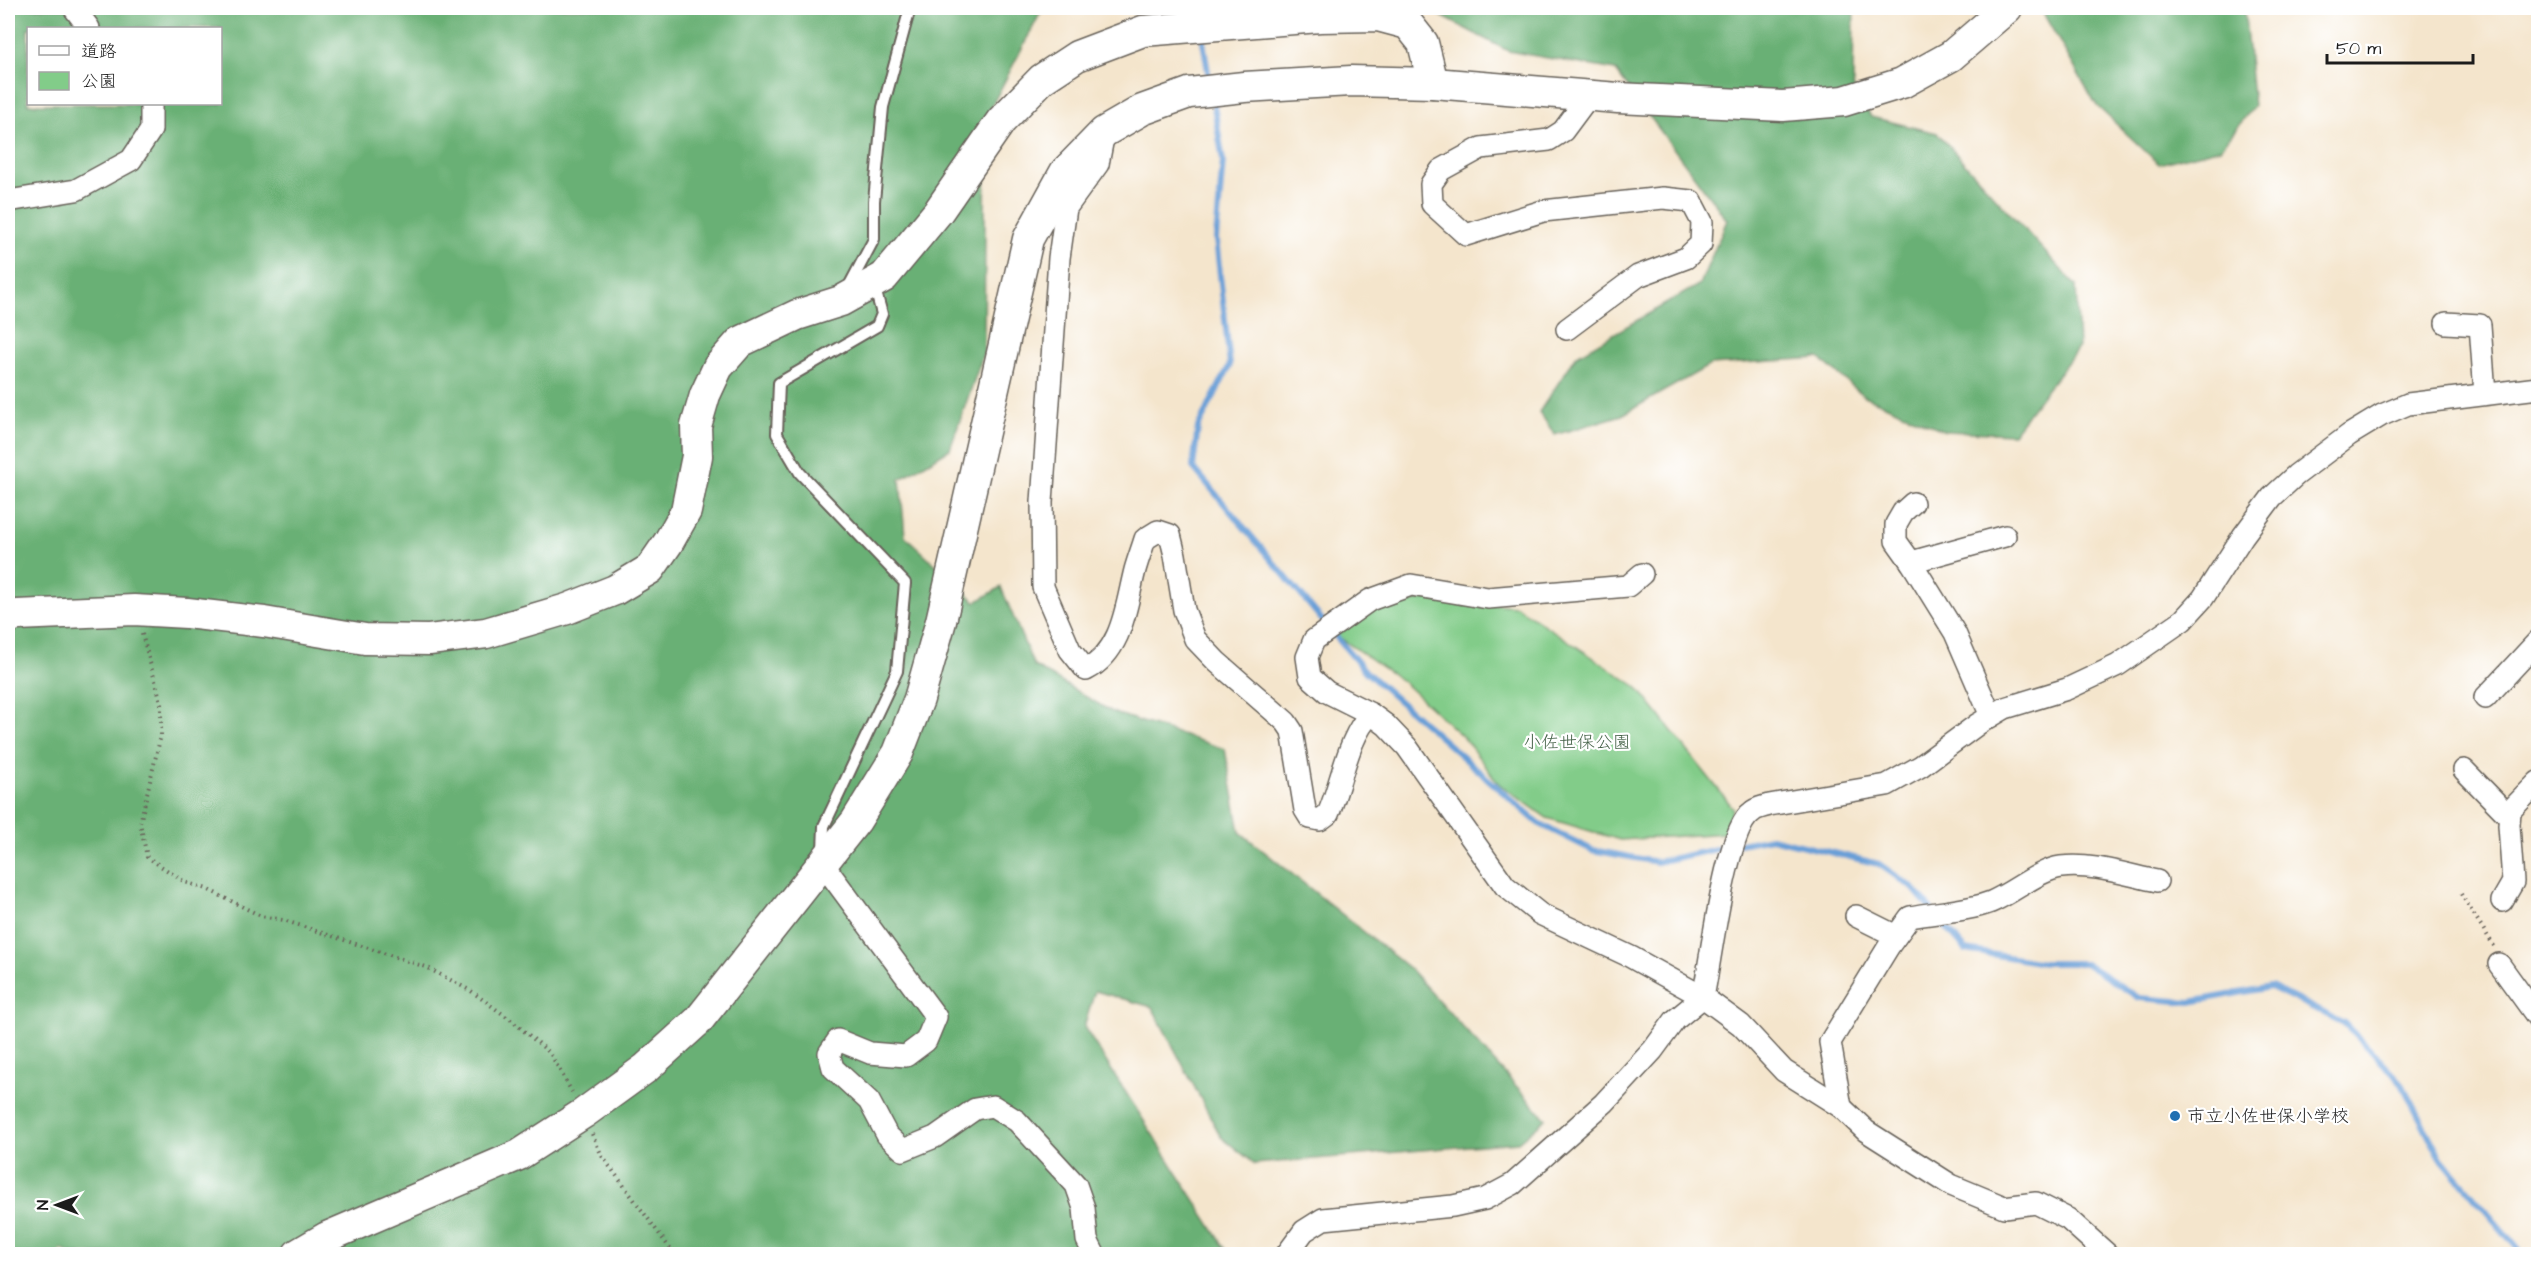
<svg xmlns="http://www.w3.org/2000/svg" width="2546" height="1262" font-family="'Architects Daughter','Klee One',sans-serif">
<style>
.green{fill:#82cc89;stroke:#4f7452;stroke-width:1.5}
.forest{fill:#69b075;stroke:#426648;stroke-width:1.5;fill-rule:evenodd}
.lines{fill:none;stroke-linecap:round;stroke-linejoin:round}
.stream{stroke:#699fd7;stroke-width:6}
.lane-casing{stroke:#68625a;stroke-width:14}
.street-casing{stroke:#68625a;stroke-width:24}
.secondary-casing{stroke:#68625a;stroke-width:33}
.path{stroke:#68625a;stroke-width:4;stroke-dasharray:1.5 4.5;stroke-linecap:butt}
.lane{stroke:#fff;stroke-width:10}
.street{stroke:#fff;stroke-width:21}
.secondary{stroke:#fff;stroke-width:30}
.poi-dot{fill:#1f6fb2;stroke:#fff;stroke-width:2}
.labels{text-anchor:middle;stroke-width:4.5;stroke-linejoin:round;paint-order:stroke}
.park-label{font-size:18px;fill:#456248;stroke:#fff}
.poi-label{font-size:18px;fill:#1c1c1c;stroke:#fff;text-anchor:start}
</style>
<rect width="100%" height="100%" fill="#fff"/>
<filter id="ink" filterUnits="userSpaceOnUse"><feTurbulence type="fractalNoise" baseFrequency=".0167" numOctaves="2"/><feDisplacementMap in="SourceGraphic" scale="12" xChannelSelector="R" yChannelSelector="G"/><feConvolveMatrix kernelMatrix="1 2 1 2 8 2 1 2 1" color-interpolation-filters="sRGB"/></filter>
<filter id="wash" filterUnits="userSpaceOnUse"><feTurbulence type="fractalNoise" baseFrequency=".008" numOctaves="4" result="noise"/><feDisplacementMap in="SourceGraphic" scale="24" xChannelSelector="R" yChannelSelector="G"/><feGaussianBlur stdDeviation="1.35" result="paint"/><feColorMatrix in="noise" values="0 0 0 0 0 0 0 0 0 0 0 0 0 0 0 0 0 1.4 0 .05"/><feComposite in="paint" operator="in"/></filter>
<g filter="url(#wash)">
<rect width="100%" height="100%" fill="#f4e5cc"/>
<polygon class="green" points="1433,598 1516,606 1637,687 1733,808 1726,833 1620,840 1547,818 1499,784 1464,738 1402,681 1336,635 1378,606"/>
<g class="forest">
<path d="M 8,8 L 1059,8 L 1041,12 L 986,117 L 984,352 L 950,449 L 900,479 L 905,536 L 976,602 L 1001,587 L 1034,666 L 1112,712 L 1225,749 L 1240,832 L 1410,969 L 1546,1119 L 1518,1142 L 1255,1164 L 1221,1137 L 1152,1007 L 1095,991 L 1084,1027 L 1229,1254 L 71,1254 L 61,1249 L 59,1254 L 8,1254 ZM 28,28 L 220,28 L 220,104 L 28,104 Z"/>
<polygon points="1426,8 1854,8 1853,86 1871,117 1937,133 2076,286 2079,347 2013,434 1945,431 1864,396 1819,358 1710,365 1622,415 1555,435 1539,412 1577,355 1700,284 1727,220 1615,70 1508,51"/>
<polygon points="2040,8 2244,8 2254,106 2221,148 2159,164 2097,106"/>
</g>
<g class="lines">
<g class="stream">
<polyline points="1202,35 1210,84"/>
<polyline points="1213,100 1223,161 1216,239 1230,365 1198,427 1193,467 1366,672 1538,823 1592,850 1657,862 1730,846"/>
<polyline points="1740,844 1771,838 1879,864 1913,888 1931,909"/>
<polyline points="1937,917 1966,950 2044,963 2085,963 2139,998 2190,1002 2271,987 2344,1023 2401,1082 2440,1157 2519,1250 2520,1254"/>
</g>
</g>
</g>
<g filter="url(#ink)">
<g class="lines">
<defs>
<g id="lane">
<polyline points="848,288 874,239 874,201 883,107 910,8"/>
<polyline points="823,851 824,826 897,671 905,583 800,473 777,434 779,383 877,326 882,314 874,285"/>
</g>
<g id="street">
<polyline points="74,8 89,28"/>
<path d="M 1104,133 L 1098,164 L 1066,208 L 1059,258 L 1042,502 L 1043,587 L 1070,650 L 1086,670 C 1123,651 1126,605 1135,570 C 1138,559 1142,549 1145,539 L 1158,531 L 1170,535 L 1175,555 L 1184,610 L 1195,639 L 1217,662 L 1286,722 L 1292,731 L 1305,810 L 1310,818 L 1320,820 L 1328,814 C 1341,786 1348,735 1371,714 L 1386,725 L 1407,747 L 1505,886 L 1540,914 L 1631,957 L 1703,997 L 1741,1025 L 1784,1071 L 1841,1107 L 1866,1131 L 1951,1185 L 2004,1207 L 2036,1203 L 2068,1219 L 2107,1254"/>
<polyline points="8,201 76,190 131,160 151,130 151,104"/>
<polyline points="2446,323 2480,325 2485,394"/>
<polyline points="1567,329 1638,276 1686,258 1701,244 1702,222 1691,201 1663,198 1543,211 1466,235 1432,204 1431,184 1441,170 1481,148 1549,140 1563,131 1589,96"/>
<polyline points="1913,503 1903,512 1896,524 1896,541 1911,562 1955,633 1991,716"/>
<polyline points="1911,562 2005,536"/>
<polyline points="2485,698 2538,641"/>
<polyline points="1371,714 1327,692 1310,677 1307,657 1314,640 1370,600 1411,585 1488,598 1628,586 1642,574"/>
<polyline points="2464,770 2509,816"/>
<polyline points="823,864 936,1017 926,1041 906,1056 870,1053 838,1040 829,1053 833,1068 869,1101 887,1135 903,1150 935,1137 975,1109 993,1106 1017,1121 1076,1185 1084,1208 1087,1240 1094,1254"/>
<polyline points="2502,901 2513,882 2509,825 2510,811 2538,782"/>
<polyline points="1856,916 1896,936"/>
<polyline points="2499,964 2538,1018"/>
<path d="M 1841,1107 L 1830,1042 L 1889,946 L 1910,917 C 1936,912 1968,911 1991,902 C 2013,893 2039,870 2061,867 C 2092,863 2127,875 2157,881"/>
<path d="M 1287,1254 L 1304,1231 L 1323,1219 L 1453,1206 L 1485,1199 L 1513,1184 L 1604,1103 L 1653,1050 L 1675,1020 L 1703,997 C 1711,962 1725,830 1752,812 C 1756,808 1763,807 1769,805 L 1887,785 L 1921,766 L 1978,724 L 2005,708 L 2067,689 L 2118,665 L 2183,620 L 2203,598 L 2243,536 L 2272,497 L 2296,475 L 2349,435 L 2382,415 L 2408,404 L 2538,388"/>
</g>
<g id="secondary">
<polyline points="8,618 17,615 134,610 187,613 264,622 365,639 429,640 486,633 567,609 615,590 650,569 668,543 686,511 697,456 696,426 705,395 718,367 740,342 797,315 841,301 884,277 938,212 1001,121 1042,79 1077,56 1143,31 1320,17 1378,16 1408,24 1423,43 1433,83"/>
<polyline points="298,1254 327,1237 519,1155 584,1113 646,1068 698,1021 856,821 898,753 919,699 941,621 1028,239 1065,172 1104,132 1142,110 1189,93 1244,87 1351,81 1433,83 1618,98 1783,106 1844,101 1902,83 1951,56 2007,8"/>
</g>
</defs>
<use href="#lane" class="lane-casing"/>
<use href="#street" class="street-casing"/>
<use href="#secondary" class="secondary-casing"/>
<g class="path">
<polyline points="142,634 161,702 161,735 140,823 147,857 185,882 207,889 261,916 283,920 426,967 471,991 511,1020 550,1053 572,1092"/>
<polyline points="2461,894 2494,946"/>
<polyline points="592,1134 602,1156 674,1254"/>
</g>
<use href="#lane" class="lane"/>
<use href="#street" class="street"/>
<use href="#secondary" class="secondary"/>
</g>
</g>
<circle class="poi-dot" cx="2175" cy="1116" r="6"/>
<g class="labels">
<g class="park-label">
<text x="1577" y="748">小佐世保公園</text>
</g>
<g class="poi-label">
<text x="2187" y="1122">市立小佐世保小学校</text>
</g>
</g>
<rect width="2546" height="1262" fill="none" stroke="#fff" stroke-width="30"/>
<rect x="27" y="27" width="195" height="78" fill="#ffffff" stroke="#a4a4a4" stroke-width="1.5"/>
<rect x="39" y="46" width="30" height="9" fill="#ffffff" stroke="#a4a4a4" stroke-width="1.5"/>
<text x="81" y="57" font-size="18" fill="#1c1c1c">道路</text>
<rect x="39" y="72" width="30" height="18" fill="#82cc89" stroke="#a4a4a4" stroke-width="1.5"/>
<text x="81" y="87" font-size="18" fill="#1c1c1c">公園</text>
<g transform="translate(57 1205) rotate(270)" stroke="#ffffff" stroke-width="4.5" paint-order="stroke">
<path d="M0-4.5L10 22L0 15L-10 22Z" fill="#1c1c1c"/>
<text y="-9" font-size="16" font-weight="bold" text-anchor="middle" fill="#1c1c1c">N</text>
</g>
<path d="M2327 54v9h146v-9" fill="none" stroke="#1c1c1c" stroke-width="3"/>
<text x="2336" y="54" font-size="18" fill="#1c1c1c" stroke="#ffffff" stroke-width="4.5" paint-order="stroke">50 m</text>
</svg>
